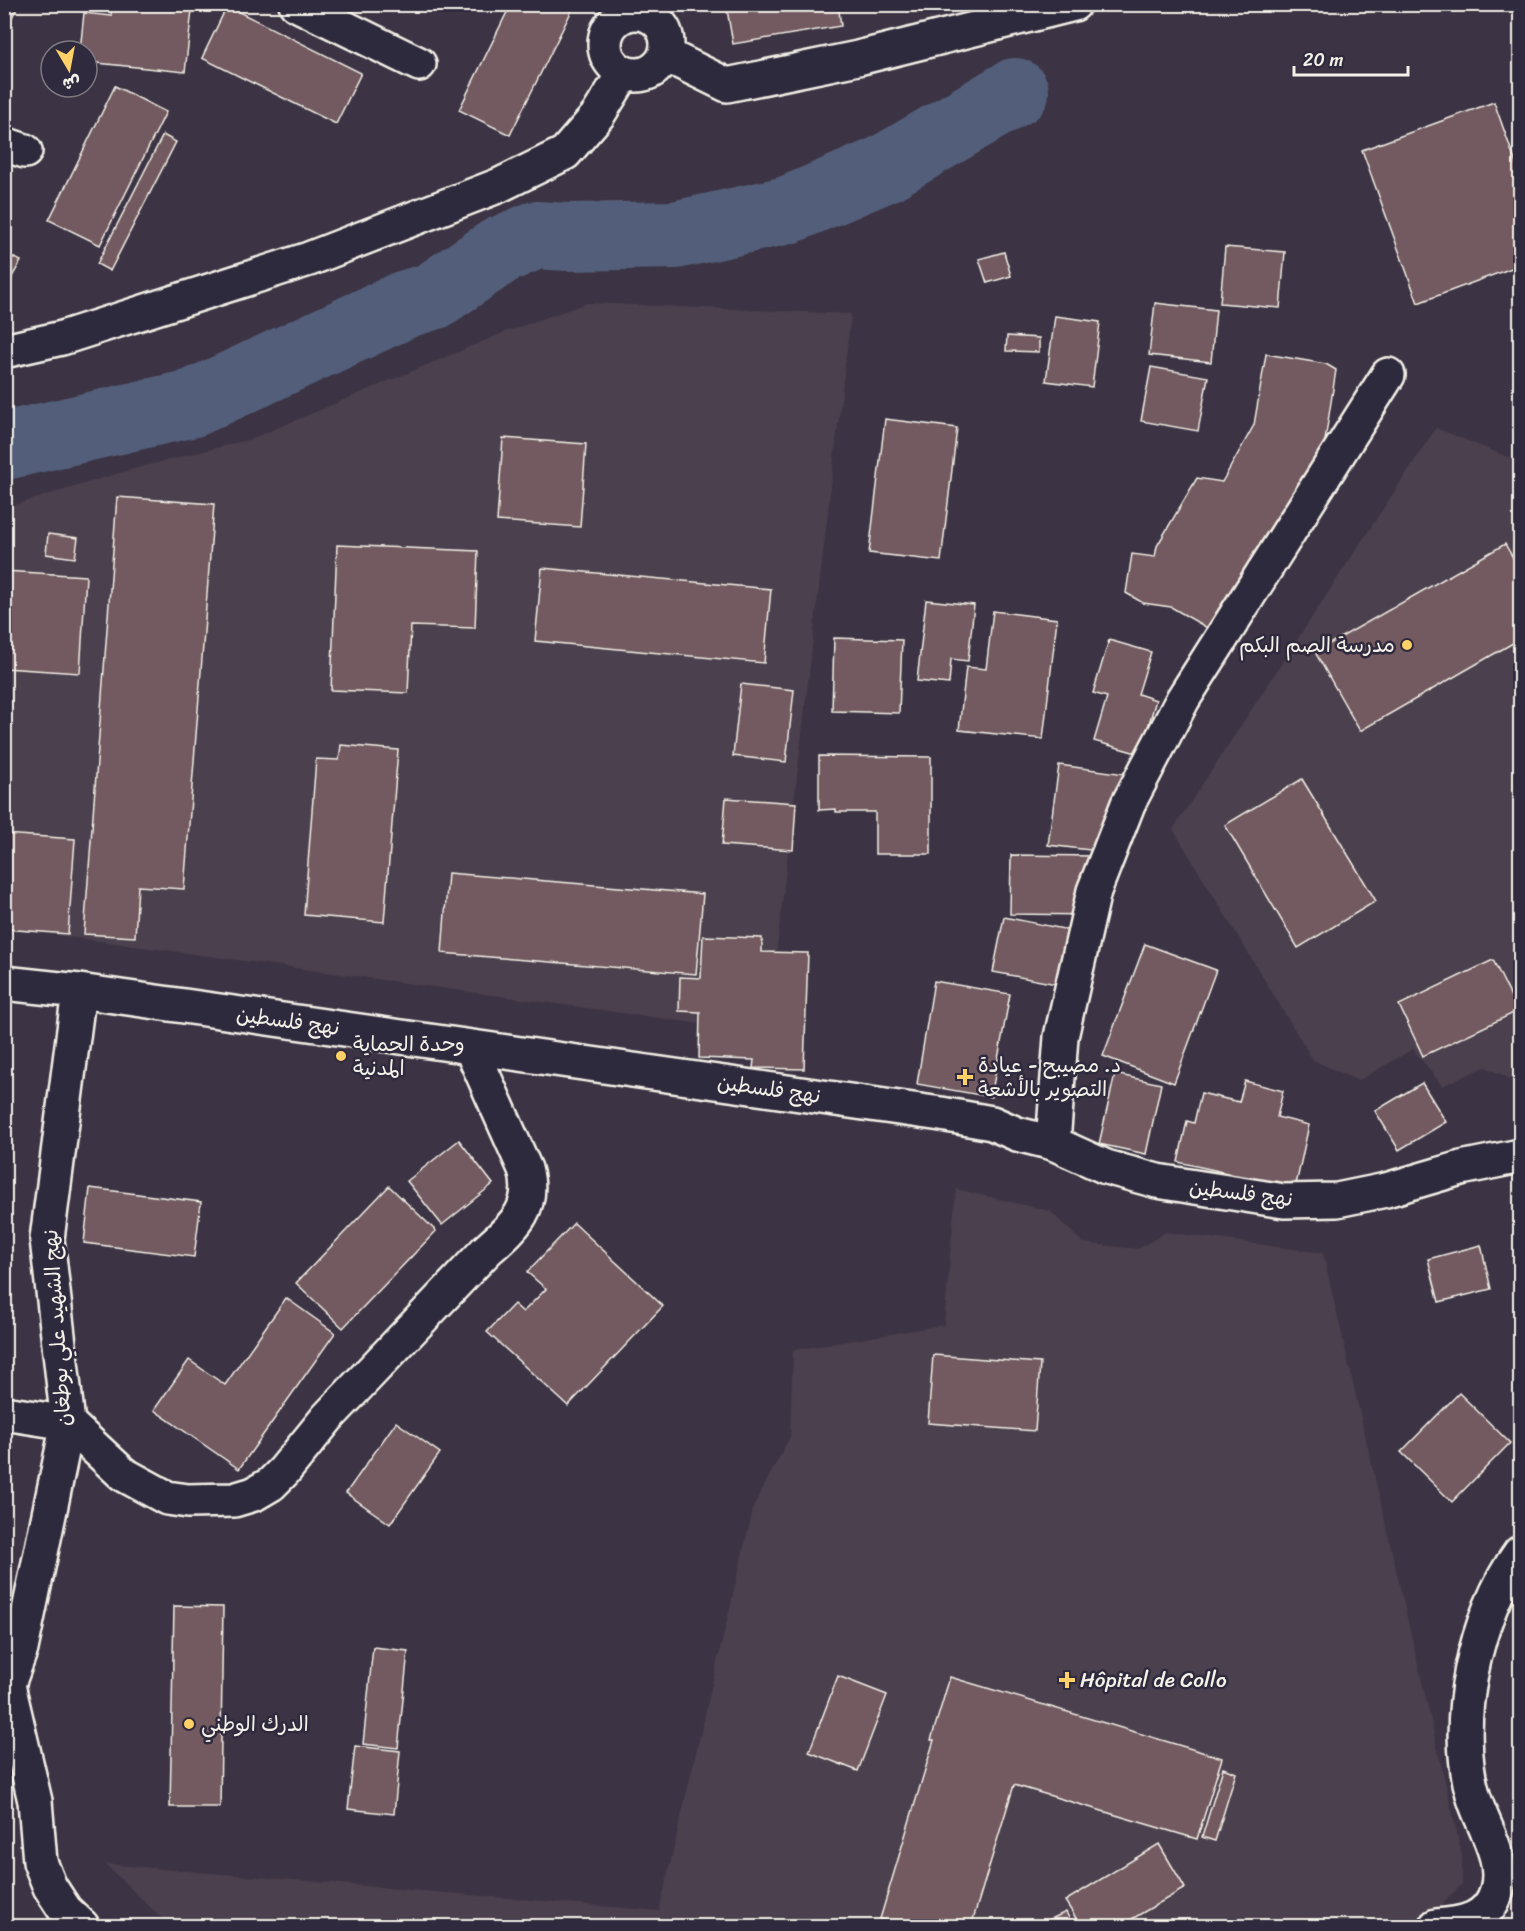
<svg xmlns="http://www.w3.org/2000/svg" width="1525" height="1931" font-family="Sriracha,'Playpen Sans Arabic',sans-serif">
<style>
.built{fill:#4c3f4d}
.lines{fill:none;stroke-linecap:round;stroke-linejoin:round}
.river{stroke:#525e7a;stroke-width:68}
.building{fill:#725a61;stroke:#f4f1e8;stroke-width:1.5}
.minor-casing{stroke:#f4f1e8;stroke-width:38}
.minor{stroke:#2f2a3d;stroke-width:33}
.poi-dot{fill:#ffd166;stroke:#2f2a3d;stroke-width:2}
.labels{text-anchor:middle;stroke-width:5;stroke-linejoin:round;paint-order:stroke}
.poi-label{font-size:21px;fill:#f4f1e8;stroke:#2f2a3d;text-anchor:start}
.street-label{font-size:21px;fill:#f4f1e8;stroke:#2f2a3d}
</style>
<rect width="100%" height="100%" fill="#3c3444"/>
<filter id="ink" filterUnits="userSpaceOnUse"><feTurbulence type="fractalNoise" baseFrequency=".0167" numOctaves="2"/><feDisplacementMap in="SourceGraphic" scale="12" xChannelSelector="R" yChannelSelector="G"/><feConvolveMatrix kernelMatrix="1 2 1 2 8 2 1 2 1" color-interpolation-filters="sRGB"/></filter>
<g filter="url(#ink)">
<g class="built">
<polygon points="587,303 851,314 767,1033 5,928 5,508 129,470 251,439 505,332"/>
<polygon points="1436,428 1520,462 1520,1083 1485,1067 1442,1086 1413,1049 1358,1081 1313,1060 1173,829"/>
<polygon points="956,1189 1050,1211 1083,1243 1138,1249 1166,1232 1323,1253 1462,1855 1462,1884 1430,1917 1358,1926 170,1926 105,1864 659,1911 754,1505 790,1437 793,1350 944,1325"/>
</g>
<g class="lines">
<polyline class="river" points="4,446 193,403 406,304 433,296 501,250 536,235 568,237 675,235 788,210 884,169 1015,92"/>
</g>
<g class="building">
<polygon points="4,4 19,4 7,27 4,25"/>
<polygon points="112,4 143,4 192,10 185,72 87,62 87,51 80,51 84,13 111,16"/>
<polygon points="436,4 456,4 449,14"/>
<polygon points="511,4 575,4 510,135 459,110"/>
<polygon points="726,4 838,4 841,26 733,44"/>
<polygon points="227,6 361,73 336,124 202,58"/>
<polygon points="115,86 166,112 100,245 49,220"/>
<polygon points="1494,102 1520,175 1520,265 1418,303 1362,150"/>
<polygon points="163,135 176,142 110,271 97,264"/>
<polygon points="1225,247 1285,252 1280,308 1220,303"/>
<polygon points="1004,252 1011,276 987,283 979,259"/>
<polygon points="4,253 21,261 4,291"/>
<polygon points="1155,303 1216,310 1211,362 1149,355"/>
<polygon points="1055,316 1100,322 1092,387 1046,381"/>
<polygon points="1007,336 1039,338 1039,352 1006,351"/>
<polygon points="1266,354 1326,364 1336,370 1324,447 1216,633 1171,607 1143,603 1126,593 1132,554 1155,557 1157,546 1197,478 1222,482 1254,425"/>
<polygon points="1151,367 1208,377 1198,431 1141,421"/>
<polygon points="885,419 957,428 941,561 869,553"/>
<polygon points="503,438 586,444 580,527 497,521"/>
<polygon points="117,497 214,504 184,889 138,886 135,937 84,934"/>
<polygon points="48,534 78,538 75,558 46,554"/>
<polygon points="1505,544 1520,570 1520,639 1360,731 1315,652"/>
<polygon points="337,545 478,551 475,628 411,626 408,693 331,690"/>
<polygon points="542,568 771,589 764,663 535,641"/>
<polygon points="4,571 86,576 80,673 4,668"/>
<polygon points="926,600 974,605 968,661 951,659 949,684 917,681"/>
<polygon points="993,611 1057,619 1043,739 959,730 966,667 986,669"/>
<polygon points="834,638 902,640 899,713 832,711"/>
<polygon points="1109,640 1151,652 1138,694 1156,700 1140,754 1094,741 1107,697 1093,693"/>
<polygon points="741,684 794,690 786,762 733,756"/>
<polygon points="341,745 398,750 384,922 304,915 316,759 339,760"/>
<polygon points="819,756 931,757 931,854 875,854 875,812 836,812 836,809 819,810"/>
<polygon points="1059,765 1133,775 1107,852 1048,845"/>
<polygon points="1302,779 1376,901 1298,948 1225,825"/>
<polygon points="726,798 796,803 793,850 722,845"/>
<polygon points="4,834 75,839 68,934 4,929"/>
<polygon points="1011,855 1097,856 1096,915 1010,914"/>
<polygon points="448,873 703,894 696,974 442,953"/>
<polygon points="1004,917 1084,933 1072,987 993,972"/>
<polygon points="703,936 762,938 762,952 808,953 804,1069 753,1068 754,1060 699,1058 700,1012 679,1011 680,977 701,978"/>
<polygon points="1145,944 1216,970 1174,1083 1103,1056"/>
<polygon points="1493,960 1518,1011 1423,1056 1399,1005"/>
<polygon points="934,981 1010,994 991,1097 917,1084"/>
<polygon points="1115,1074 1161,1084 1146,1154 1099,1144"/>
<polygon points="1245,1081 1283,1091 1277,1117 1309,1125 1294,1194 1227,1178 1228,1173 1178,1162 1187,1121 1194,1123 1201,1093 1239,1102"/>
<polygon points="1422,1083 1446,1122 1399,1150 1375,1111"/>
<polygon points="459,1140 493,1184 442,1225 407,1181"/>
<polygon points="389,1186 436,1231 343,1328 296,1283"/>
<polygon points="90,1188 201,1202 194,1257 84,1243"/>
<polygon points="574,1223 663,1306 568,1406 487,1332 514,1304 523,1312 546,1289 527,1272"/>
<polygon points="1481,1245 1491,1289 1439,1302 1428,1259"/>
<polygon points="286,1298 335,1333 239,1469 154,1410 189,1360 225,1385"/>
<polygon points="933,1355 1040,1363 1035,1431 928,1423"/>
<polygon points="1459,1393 1510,1443 1452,1502 1401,1452"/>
<polygon points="396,1422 440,1453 390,1524 346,1493"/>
<polygon points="4,1447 13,1448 4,1498"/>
<polygon points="174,1606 223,1607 220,1807 170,1807"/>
<polygon points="373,1647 408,1651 398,1748 363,1744"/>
<polygon points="838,1676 887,1695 858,1771 809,1752"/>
<polygon points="950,1677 1222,1758 1197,1839 1014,1785 971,1926 907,1926 880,1919 934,1740 931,1740"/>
<polygon points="355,1746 400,1751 394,1814 348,1809"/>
<polygon points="1223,1768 1236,1773 1215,1841 1202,1837"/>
<polygon points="1159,1844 1185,1888 1120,1926 1081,1926 1065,1901"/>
<polygon points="1066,1912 1073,1926 1036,1926"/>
</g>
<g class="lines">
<defs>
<g id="minor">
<polyline points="296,4 419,64"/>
<circle cx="636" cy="44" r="31"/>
<polyline points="666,55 727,85 858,58 1074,4"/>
<polyline points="4,144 25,151"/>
<polyline points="4,351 62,338 309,259 500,185 565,153 598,115 624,73"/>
<polyline points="4,983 79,991 941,1114 992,1123 1017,1134 1053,1143 1106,1167 1157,1181 1284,1201 1337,1200 1386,1190 1461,1168 1520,1156"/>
<polyline points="1053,1143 1061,1037 1094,891 1128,804 1183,699 1388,375"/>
<path d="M 4,1413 L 68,1423 L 123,1474 L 167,1498 L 188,1501 L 234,1500 L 254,1494 L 271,1484 L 284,1471 L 327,1418 L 487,1250 C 514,1226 536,1208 525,1169 L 471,1048"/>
<polyline points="8,1685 35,1801 40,1862 50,1887 65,1910 82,1926"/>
<polyline points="4,1695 21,1649 68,1423 47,1239 79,991"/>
<path d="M 1436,1926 C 1463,1924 1489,1920 1497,1890 C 1506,1859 1483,1827 1474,1798 C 1451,1725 1475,1614 1520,1553"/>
</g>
</defs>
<use href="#minor" class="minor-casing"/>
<use href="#minor" class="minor"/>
</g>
</g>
<g class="poi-dot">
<circle cx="1407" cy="645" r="6"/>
<circle cx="341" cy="1056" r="6"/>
<path d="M962 1068h6v6h6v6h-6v6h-6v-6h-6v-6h6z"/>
<path d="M1064 1671h6v6h6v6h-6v6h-6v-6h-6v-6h6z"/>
<circle cx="189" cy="1724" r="6"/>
</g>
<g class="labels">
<g class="poi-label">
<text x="1395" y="652" text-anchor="end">مدرسة الصم البكم</text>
<text x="353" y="1051">وحدة الحماية<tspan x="353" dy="24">المدنية</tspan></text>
<text x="978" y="1072">د. مصيبح - عيادة<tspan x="978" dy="24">التصوير بالأشعة</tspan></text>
<text x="1080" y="1687">Hôpital de Collo</text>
<text x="201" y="1731">الدرك الوطني</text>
</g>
<g class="street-label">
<text transform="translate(288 1021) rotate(8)" y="7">نهج فلسطين</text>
<text transform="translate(769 1089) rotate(8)" y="7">نهج فلسطين</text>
<text transform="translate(1241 1193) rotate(7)" y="7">نهج فلسطين</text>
<text transform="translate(57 1328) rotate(-94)" y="7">نهج الشهيد علي بوطغان</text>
</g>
</g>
<rect width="1525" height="1931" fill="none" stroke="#2f2a3d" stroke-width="24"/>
<rect x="12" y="12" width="1501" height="1907" fill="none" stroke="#f4f1e8" stroke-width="2" filter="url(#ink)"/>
<g transform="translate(69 69) rotate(170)"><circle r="28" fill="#2f2a3d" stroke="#7e7a81" stroke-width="1.5"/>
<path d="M0-4.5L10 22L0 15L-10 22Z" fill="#ffd166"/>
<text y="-9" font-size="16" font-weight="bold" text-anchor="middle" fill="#f4f1e8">ش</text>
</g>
<path d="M1294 66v9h114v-9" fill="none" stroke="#f4f1e8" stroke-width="3"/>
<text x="1303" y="66" font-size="18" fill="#f4f1e8" stroke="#2f2a3d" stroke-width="4.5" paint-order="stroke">20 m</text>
</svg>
